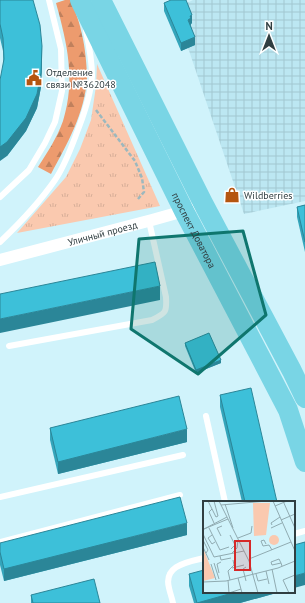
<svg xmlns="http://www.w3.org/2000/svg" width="305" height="603" font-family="'PT Sans',sans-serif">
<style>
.industrial{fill:url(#industrial-grid)}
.grass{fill:url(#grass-tufts)}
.forest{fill:url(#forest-firs)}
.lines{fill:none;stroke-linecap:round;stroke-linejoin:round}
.path{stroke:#9cb8be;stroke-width:2.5;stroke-dasharray:4 2;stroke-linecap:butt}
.lane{stroke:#fff;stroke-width:6}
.street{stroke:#fff;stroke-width:12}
.primary{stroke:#79d5e5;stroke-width:20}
.wall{fill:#34a5bb}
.shaded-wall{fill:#2b8698}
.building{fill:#3dc0d9;stroke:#2b8698}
.marked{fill:#0f766e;fill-opacity:0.2;stroke:#0f766e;stroke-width:3;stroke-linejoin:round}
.labels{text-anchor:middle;stroke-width:3;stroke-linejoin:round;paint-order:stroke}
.poi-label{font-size:10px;fill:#303e41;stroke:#fff;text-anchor:start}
.street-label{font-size:10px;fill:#303e41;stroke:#fff}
.inset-road{fill:none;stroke:#90abb1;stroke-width:1}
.view{fill:#d62828;fill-opacity:0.15;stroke:#d62828;stroke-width:2}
.inset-edge{fill:none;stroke:#303e41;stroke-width:2}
</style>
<defs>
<pattern id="industrial-grid" width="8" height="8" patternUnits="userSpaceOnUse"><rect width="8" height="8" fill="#bce7f2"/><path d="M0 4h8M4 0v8" fill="none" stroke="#a2c7d1"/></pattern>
<pattern id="grass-tufts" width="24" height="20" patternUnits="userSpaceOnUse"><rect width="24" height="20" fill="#fac9af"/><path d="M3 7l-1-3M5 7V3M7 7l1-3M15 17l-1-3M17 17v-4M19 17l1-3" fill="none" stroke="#d7ae98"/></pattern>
<pattern id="forest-firs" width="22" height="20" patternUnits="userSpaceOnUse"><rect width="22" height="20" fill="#ed9b6e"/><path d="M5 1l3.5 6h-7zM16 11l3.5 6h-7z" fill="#c0805c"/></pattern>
</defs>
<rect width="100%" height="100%" fill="#d0f3fb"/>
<polygon class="industrial" points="193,0 305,0 305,201 244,214 175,9"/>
<polygon class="grass" points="97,64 160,206 17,233 66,177 80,149 91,120 96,86"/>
<path class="forest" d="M 65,0 L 71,0 C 75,11 80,23 82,35 C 85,46 87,67 87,78 C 85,113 67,144 51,174 L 38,167 C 47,153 57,138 63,121 C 76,80 67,43 56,3 Z"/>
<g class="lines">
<polyline class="path" points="96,110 135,161 142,178 144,192 138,199"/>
<g class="lane">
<polyline points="0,197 29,170 45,143 55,122 62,91 61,49 49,0"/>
<path d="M 0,242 C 20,223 39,203 55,180 C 66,164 72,145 79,127 C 85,111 91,93 92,76 C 92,62 89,45 86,31"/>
<path d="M 9,346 L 152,320 C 166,313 167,312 166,297 L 149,221"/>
<polyline points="206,416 225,502"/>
<polyline points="0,497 183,455"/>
<polyline points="294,534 305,531"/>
<polyline points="0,542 180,495"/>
<path d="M 173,603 C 172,598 170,593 169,588 C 163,565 188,562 204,558"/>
</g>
<path class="street" id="s1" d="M 0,260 L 152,220 L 184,211 L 190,209"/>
<g class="primary">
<path id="s2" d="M 80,0 L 184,211 L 288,410 L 305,462"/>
<polyline points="101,0 203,203 292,371 305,398"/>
</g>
</g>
<g class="wall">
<polygon points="0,0 42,60 41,87 37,108 26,131 7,156 3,51 0,38"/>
<polygon points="164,3 192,23 191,24 191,26 195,45 181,51 164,11"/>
<polygon points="305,205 305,252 297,217 297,207"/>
<polygon points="185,343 221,363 196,373 185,346"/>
<polygon points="220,395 277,502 242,502 220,407"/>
<polygon points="50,428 187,442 58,474 50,440"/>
<polygon points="187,535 4,581 0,565 0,543"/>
<polygon points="189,574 204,592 280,592 240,603 194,603 189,586"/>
<polygon points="31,595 100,603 31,603"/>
</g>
<g class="shaded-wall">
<polygon points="192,15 192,23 191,24 191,26 188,20 190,16"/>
<polygon points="195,37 195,45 181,51 181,43"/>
<polygon points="42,46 42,60 41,87 37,108 26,131 7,156 0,161 0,147"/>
<polygon points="160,286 160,300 0,333 0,319"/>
<polygon points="221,360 221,363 196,373 196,370"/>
<polygon points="187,429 187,442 58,474 58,462"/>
<polygon points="187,523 187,535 4,581 4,569"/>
<polygon points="305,573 305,585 294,588 294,576"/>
<polygon points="236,592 280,592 240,603 197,603"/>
</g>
<g class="building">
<polygon points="0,0 33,0 40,25 42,46 41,73 37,94 26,118 7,142 0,147 0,80 4,59 3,38 0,24"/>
<polygon points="171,0 186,0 192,15 190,16 191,18 188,20 195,37 181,43 164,3"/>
<polygon points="305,205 305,242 297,207"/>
<polygon points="155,262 160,286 0,319 0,294"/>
<polygon points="209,333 221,360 196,370 185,343"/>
<polygon points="251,388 277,502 245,502 220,395"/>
<polygon points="179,396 187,429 58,462 50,428"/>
<polygon points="180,497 187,523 4,569 0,552 0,543"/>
<polygon points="305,542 305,573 294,576 294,545"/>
<polygon points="204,570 204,592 236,592 197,603 189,574"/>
<polygon points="94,579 100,603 33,603 31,595"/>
</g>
<path class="marked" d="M 243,231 L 266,315 L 198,374 L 131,329 L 139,239 Z"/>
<defs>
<symbol id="civic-bare" viewBox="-9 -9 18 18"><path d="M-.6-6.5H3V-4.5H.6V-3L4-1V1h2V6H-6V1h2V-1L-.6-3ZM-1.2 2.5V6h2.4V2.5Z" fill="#b55510" stroke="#fff" stroke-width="2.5" paint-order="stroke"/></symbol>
<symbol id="shop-bare" viewBox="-9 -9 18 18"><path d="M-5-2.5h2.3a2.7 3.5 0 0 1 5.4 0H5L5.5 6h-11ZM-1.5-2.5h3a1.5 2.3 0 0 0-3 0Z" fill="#b55510" stroke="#fff" stroke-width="2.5" paint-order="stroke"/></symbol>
</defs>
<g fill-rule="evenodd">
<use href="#civic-bare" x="23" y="67" width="22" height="22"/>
<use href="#shop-bare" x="221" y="184" width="22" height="22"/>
</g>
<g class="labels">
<g class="poi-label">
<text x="46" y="76">Отделение<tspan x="46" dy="12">связи №362048</tspan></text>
<text x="244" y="199">Wildberries</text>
</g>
<g class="street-label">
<text dy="4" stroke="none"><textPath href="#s2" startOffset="257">проспект Доватора</textPath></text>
<text dy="4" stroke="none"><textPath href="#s1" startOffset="106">Уличный проезд</textPath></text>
</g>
</g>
<g transform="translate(203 501)">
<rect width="92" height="92" fill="#d0f3fb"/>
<path d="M 0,47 L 12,77 L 0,80 Z" fill="#fac9af"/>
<path d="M 50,2 L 67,2 L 63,34 L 51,35 Z" fill="#fac9af"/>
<path d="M66 39a5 5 0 1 1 10 0a5 5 0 1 1-10 0Z" fill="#fac9af"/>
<path class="inset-road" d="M 5,0 L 9,8 L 6,11 L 11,22M 16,0 L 46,60 L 55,92M 70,0 L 92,50M 80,0 L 92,27M 22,3 L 30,27M 18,4 L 64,0M 72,5 L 84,0M 9,8 L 13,16 L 15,15 L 11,0M 24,16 L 1,28 L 25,18M 78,19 L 92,13M 69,24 L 68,22 L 77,16M 6,27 L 17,49 L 26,46M 68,27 L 79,22M 0,33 L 11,56 L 41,50M 9,34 L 5,37 L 9,43 L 12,41M 27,34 L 32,44 L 28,48M 18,35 L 14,27 L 19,25M 35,37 L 48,32 L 49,25M 0,39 L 5,49 L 3,52M 63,43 L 61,39 L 58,40 L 60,45 L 66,44 L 69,49M 0,46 L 6,59M 28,53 L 34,47 L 35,39M 17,55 L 18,59 L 28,57M 46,58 L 88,41M 11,62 L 16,78M 78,62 L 69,64 L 68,61 L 76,58 L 78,62 L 79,65M 8,63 L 13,79M 29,67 L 41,64M 69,68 L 74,92M 63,70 L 66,83M 16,72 L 14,63 L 18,61M 53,73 L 55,80 L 64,78M 35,77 L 39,92M 25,79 L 26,92 L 38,88M 27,79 L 25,70 L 31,64 L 30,59M 43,80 L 40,68 L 43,66M 0,81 L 23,80 L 75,67 L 92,60M 86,92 L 80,79 L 92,74"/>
<path class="view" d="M 32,40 L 47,40 L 47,69 L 32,69 Z"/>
<rect width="92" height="92" class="inset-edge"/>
</g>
<g transform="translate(269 36)" stroke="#ffffff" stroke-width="3" paint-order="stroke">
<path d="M0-3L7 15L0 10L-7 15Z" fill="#303e41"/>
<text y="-6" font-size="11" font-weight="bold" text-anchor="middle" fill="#303e41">N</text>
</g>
</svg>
